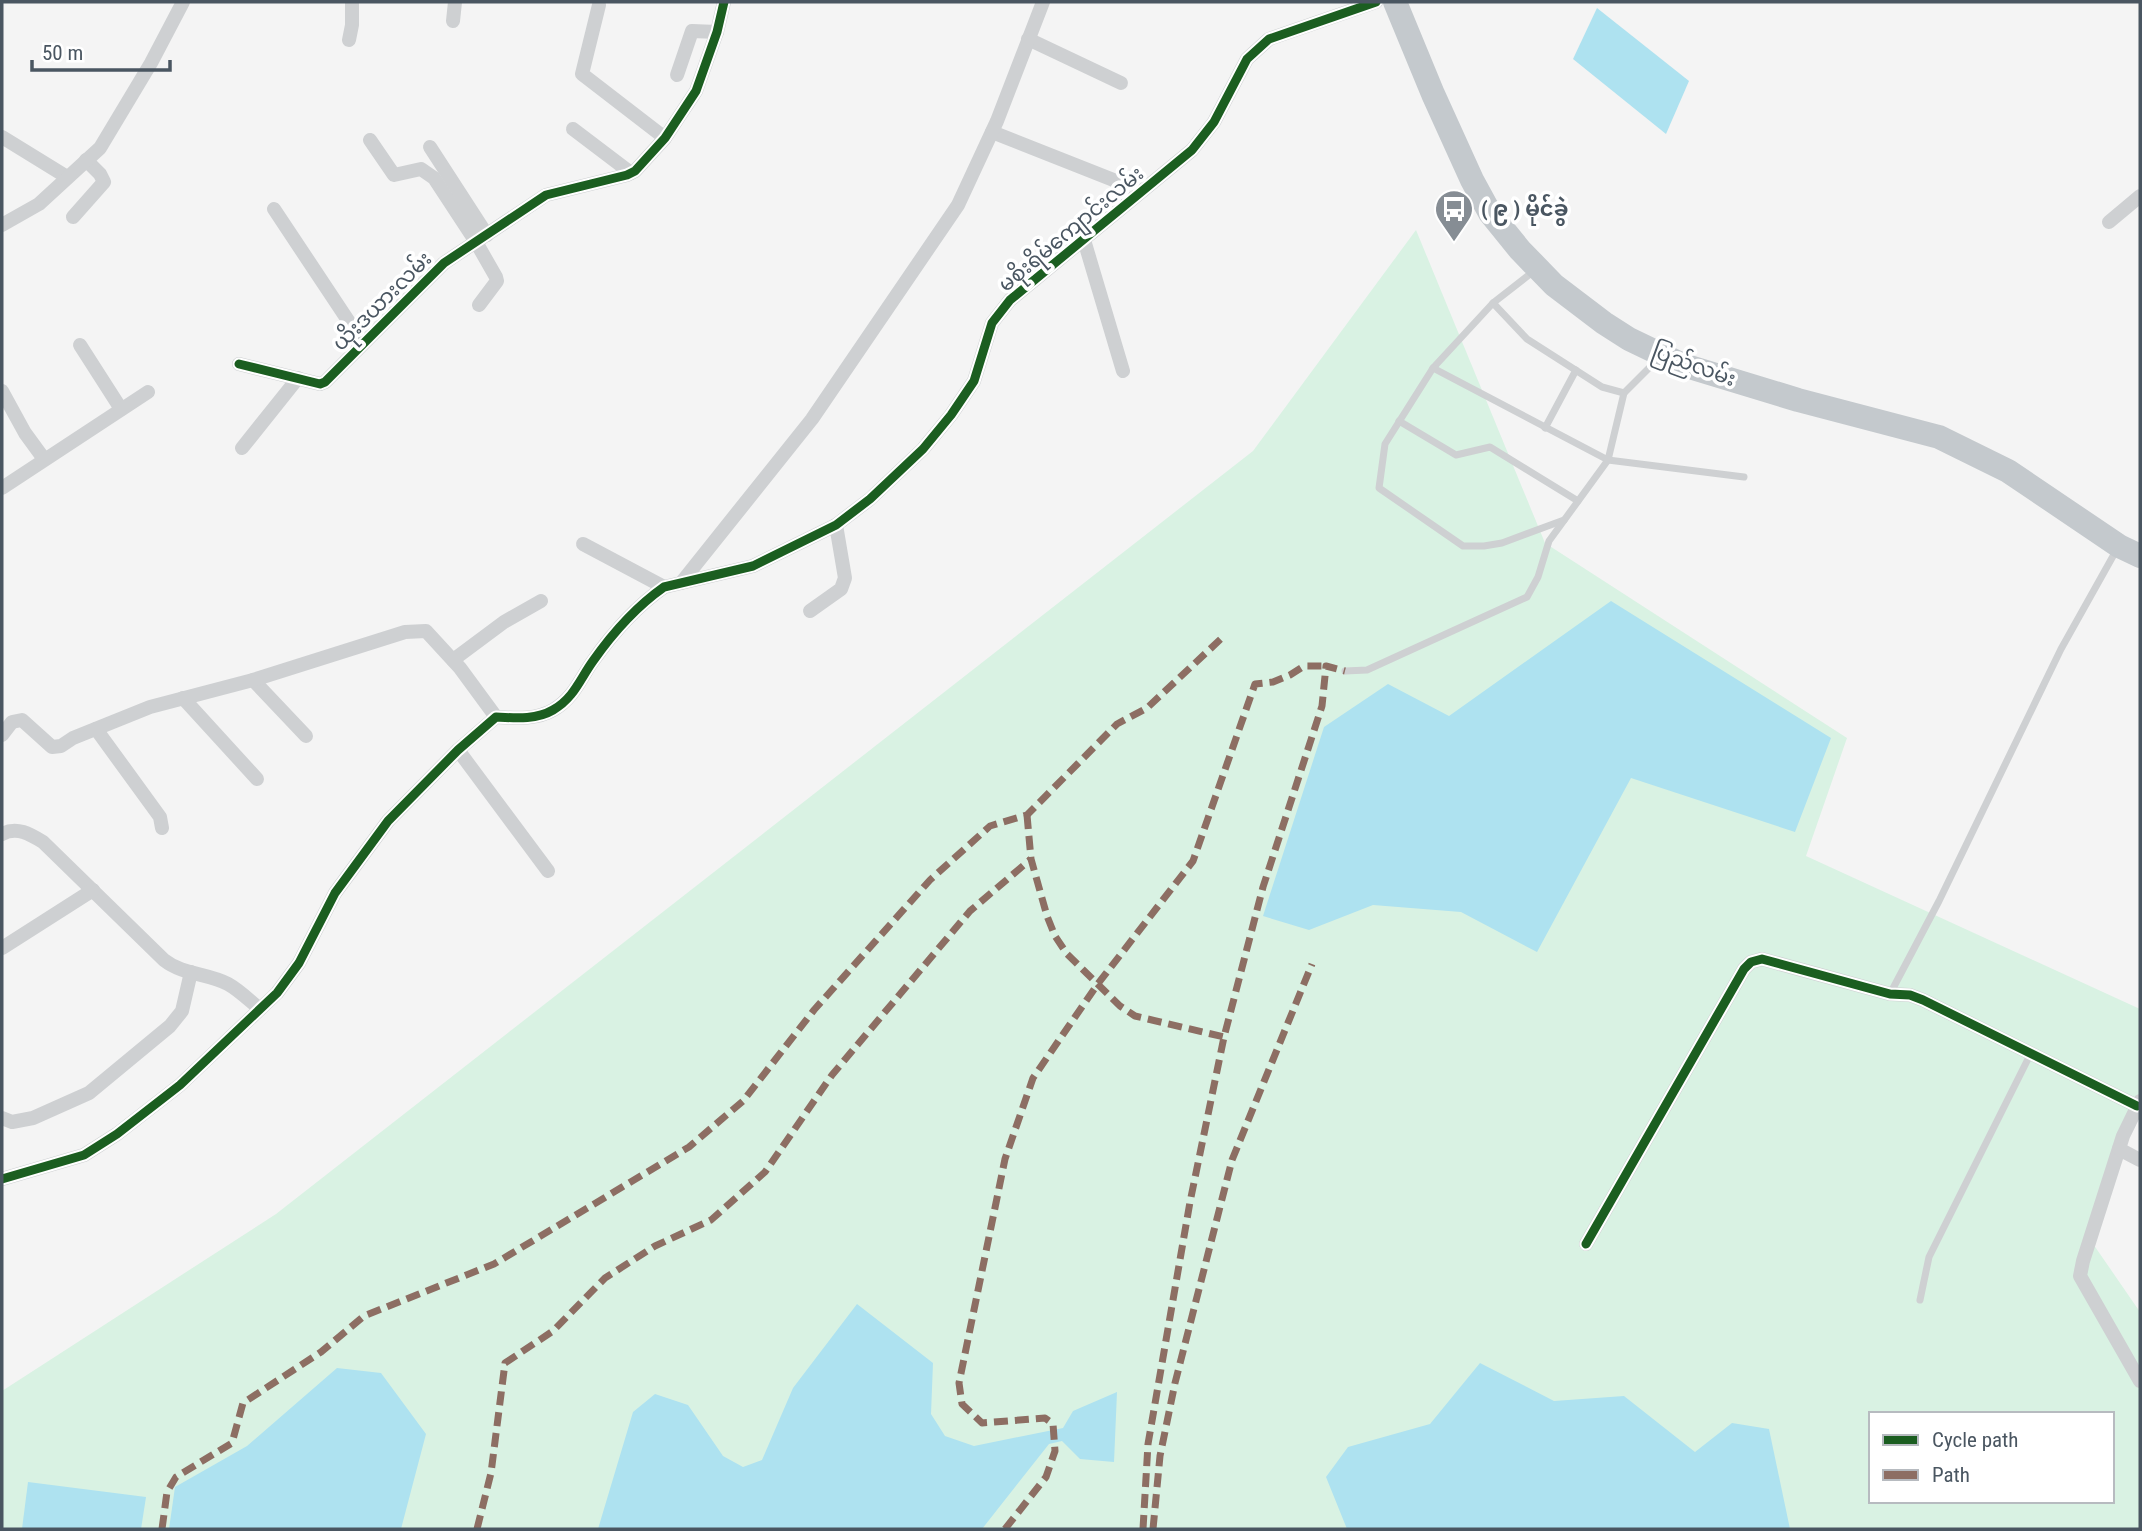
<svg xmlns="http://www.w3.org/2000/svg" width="2142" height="1531" font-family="'Roboto Condensed','Noto Sans Myanmar',sans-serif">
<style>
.green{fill:#d9f2e3;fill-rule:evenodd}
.water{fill:#aee2f0}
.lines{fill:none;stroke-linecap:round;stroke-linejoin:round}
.service{stroke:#ced0d2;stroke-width:7}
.minor{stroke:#ced0d2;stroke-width:14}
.trunk{stroke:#c4c9cd;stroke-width:24}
.quiet{stroke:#8d6e63;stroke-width:7;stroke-dasharray:14 7;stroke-linecap:butt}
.cycleway-casing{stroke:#fff;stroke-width:13}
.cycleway{stroke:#1b5e20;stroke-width:9}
.labels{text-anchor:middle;stroke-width:7;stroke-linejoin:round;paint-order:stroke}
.poi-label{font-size:21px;font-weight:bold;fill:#4a5661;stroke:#fff;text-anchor:start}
.street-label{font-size:21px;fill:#4a5661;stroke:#fff}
</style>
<rect width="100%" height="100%" fill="#f4f4f4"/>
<path class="green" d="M 1416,230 L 1545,543 L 1847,738 L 1806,856 L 2140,1009 L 2140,1098 L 2089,1238 L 2140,1312 L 2140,1529 L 2,1529 L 2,1391 L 276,1214 L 1253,451 ZM 1871,1414 L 2112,1414 L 2112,1501 L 1871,1501 Z"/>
<g class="water">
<polygon points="1597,8 1689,81 1666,134 1573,59"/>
<polygon points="1611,601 1831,738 1795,832 1631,778 1537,952 1461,912 1373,905 1309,930 1263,916 1324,727 1388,684 1449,716"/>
<polygon points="857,1304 933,1363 931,1414 945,1436 974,1446 1063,1428 1073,1411 1117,1392 1114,1462 1080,1459 1062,1441 1049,1444 982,1529 598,1529 633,1412 655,1394 688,1405 723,1456 743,1467 762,1460 793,1388"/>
<polygon points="1480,1363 1554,1401 1624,1396 1695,1452 1732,1423 1769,1429 1790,1529 1347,1529 1326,1477 1348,1447 1430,1424"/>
<polygon points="337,1368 381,1373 426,1434 401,1529 169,1529 175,1487 247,1446"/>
<polygon points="28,1482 146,1497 141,1529 22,1529"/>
</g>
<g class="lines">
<g class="service">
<polyline points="1534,271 1493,303 1527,339 1602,387 1624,393 1658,359"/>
<polyline points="1433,368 1493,303"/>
<polyline points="1399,421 1456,455 1490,447 1578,501"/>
<polyline points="1545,428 1576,370"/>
<polyline points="1564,520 1502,543 1484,546 1463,546 1379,488 1385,444 1433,368 1608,460 1624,393"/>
<polyline points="1345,671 1367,670 1527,597 1538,577 1549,541 1608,460 1744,477"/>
<polyline points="1890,994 1939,901 2061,649 2117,549"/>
<polyline points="1920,1300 1929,1257 2031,1053"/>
</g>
<g class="minor">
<polyline points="599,5 582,74 665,138"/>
<polyline points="453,21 455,2"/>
<polyline points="1028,39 1121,83"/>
<polyline points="349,40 352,25 352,2"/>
<polyline points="677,75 692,31 717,32"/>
<polyline points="573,129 631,173"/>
<polyline points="992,132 1116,181"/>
<polyline points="2,137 67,177"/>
<polyline points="370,140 394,175 421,169 434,178 476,242 496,277 497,281 479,305"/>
<polyline points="430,147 487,235"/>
<polyline points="274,209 363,343"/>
<polyline points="73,217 104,182 100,174 86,160"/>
<polyline points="2109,222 2140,196"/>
<polyline points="2,225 39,204 100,148 151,63 183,2"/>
<polyline points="1084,240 1123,371"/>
<polyline points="80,345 121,409"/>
<polyline points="239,364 320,384 325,382 444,263 546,195 627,175 635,171 665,138 696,91 717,32 724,2"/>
<polyline points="2,391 25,433 44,459"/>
<polyline points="242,448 298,378"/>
<polyline points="2,488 148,392"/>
<polyline points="583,544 664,587"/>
<polyline points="681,583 812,419 958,205 997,121 1043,2"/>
<polyline points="810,611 841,589 845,578 836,525"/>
<polyline points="453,660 504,622 541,601"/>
<polyline points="253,680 306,736"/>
<polyline points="183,698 257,779"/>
<polyline points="96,729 160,817 162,828"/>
<polyline points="2,735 12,722 22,720 52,747 61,746 73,738 150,707 253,680 405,632 426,631 460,668 496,717"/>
<polyline points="458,750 548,871"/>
<path d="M 2,834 C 17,826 30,834 43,842 L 164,960 C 183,975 207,973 228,984 C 239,990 250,1001 260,1009"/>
<polyline points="2,948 93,890"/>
<polyline points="2140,1101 2123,1136 2083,1261 2080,1276 2140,1381"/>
<polyline points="2,1118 12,1122 33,1118 89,1093 170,1026 182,1011 191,972"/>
<polyline points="2119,1149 2140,1160"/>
<path d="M 2,1179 L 84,1155 L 117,1134 L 180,1085 L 277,993 L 299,963 L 335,893 L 388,821 L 458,750 L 496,717 C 515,718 536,720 553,710 C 574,698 580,679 593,661 C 612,634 637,606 664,587 L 753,566 L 836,525 L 870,499 L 923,449 L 951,415 L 974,381 L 992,323 L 1010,300 L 1192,150 L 1214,122 L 1247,59 L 1269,39 L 1376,2"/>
<polyline points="1586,1244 1744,969 1751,962 1762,959 1890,994 1910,995 1923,1000 2137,1106"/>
</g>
<polyline class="trunk" points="1395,2 1433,94 1472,180 1490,213 1520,250 1554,285 1604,323 1629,339 1683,365 1798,400 1939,437 2008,471 2119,546 2140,556"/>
<g class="quiet">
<polyline points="1027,815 1031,859 1047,916 1055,936 1067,954 1120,1006 1135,1016 1224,1037"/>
<polyline points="162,1529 167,1492 176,1477 232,1443 243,1403 321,1352 364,1316 494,1264 689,1147 743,1101 814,1010 930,880 990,826 1027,815 1117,724 1147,708 1224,636"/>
<polyline points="477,1529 491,1473 505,1363 553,1331 605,1278 655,1246 711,1220 765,1172 832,1075 970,911 1031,859"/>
<polyline points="1005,1529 1046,1477 1055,1451 1053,1424 1045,1418 982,1423 962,1404 959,1383 1005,1159 1033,1078 1097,985 1193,861 1255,684 1273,682 1290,675 1304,666 1326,666"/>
<polyline points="1143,1529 1148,1444 1190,1202 1224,1037 1263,887 1322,706 1326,666 1345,671"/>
<polyline points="1153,1529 1160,1456 1175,1383 1232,1160 1312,964"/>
</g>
<defs>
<g id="cycleway">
<polyline points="239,364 320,384 325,382 444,263 546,195 627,175 635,171 665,138 696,91 717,32 724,2"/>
<path d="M 2,1179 L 84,1155 L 117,1134 L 180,1085 L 277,993 L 299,963 L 335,893 L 388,821 L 458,750 L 496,717 C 515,718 536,720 553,710 C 574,698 580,679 593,661 C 612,634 637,606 664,587 L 753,566 L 836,525 L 870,499 L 923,449 L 951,415 L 974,381 L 992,323 L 1010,300 L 1192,150 L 1214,122 L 1247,59 L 1269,39 L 1376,2"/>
<polyline points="1586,1244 1744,969 1751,962 1762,959 1890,994 1910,995 1923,1000 2137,1106"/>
</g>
</defs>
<use href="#cycleway" class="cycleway-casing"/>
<use href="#cycleway" class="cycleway"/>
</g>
<defs>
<symbol id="bus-pin" viewBox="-11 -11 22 30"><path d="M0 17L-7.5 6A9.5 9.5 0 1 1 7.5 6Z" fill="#868d94" stroke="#fff"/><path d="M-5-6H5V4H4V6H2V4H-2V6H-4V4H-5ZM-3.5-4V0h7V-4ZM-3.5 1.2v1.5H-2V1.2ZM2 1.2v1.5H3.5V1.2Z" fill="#fff"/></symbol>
</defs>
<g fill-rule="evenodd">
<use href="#bus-pin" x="1432" y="187" width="44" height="60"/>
</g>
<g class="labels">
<g class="poi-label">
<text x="1481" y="216">( ၉ ) မိုင်ခွဲ</text>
</g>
<g class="street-label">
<text transform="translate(1071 229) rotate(-40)" y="7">မစိုးရိမ်ကျောင်းလမ်း</text>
<text transform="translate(382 301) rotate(-45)" y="7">ယိုးဒယားလမ်း</text>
<text transform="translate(1694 365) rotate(20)" y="7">ပြည်လမ်း</text>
</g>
</g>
<rect width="2142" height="1531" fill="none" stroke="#4a5661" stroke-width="7"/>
<rect x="1869" y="1412" width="245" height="91" fill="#ffffff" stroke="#b7bbc0" stroke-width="2"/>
<rect x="1883" y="1435" width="35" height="10" fill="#1b5e20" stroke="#b7bbc0" stroke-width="2"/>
<text x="1932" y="1447" font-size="21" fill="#4a5661">Cycle path</text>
<rect x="1883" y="1470" width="35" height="10" fill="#8d6e63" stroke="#b7bbc0" stroke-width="2"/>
<text x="1932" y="1482" font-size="21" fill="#4a5661">Path</text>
<path d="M32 60v10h138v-10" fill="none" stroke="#4a5661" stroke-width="3.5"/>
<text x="42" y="60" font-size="21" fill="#4a5661" stroke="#ffffff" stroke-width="5" paint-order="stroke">50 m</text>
</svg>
